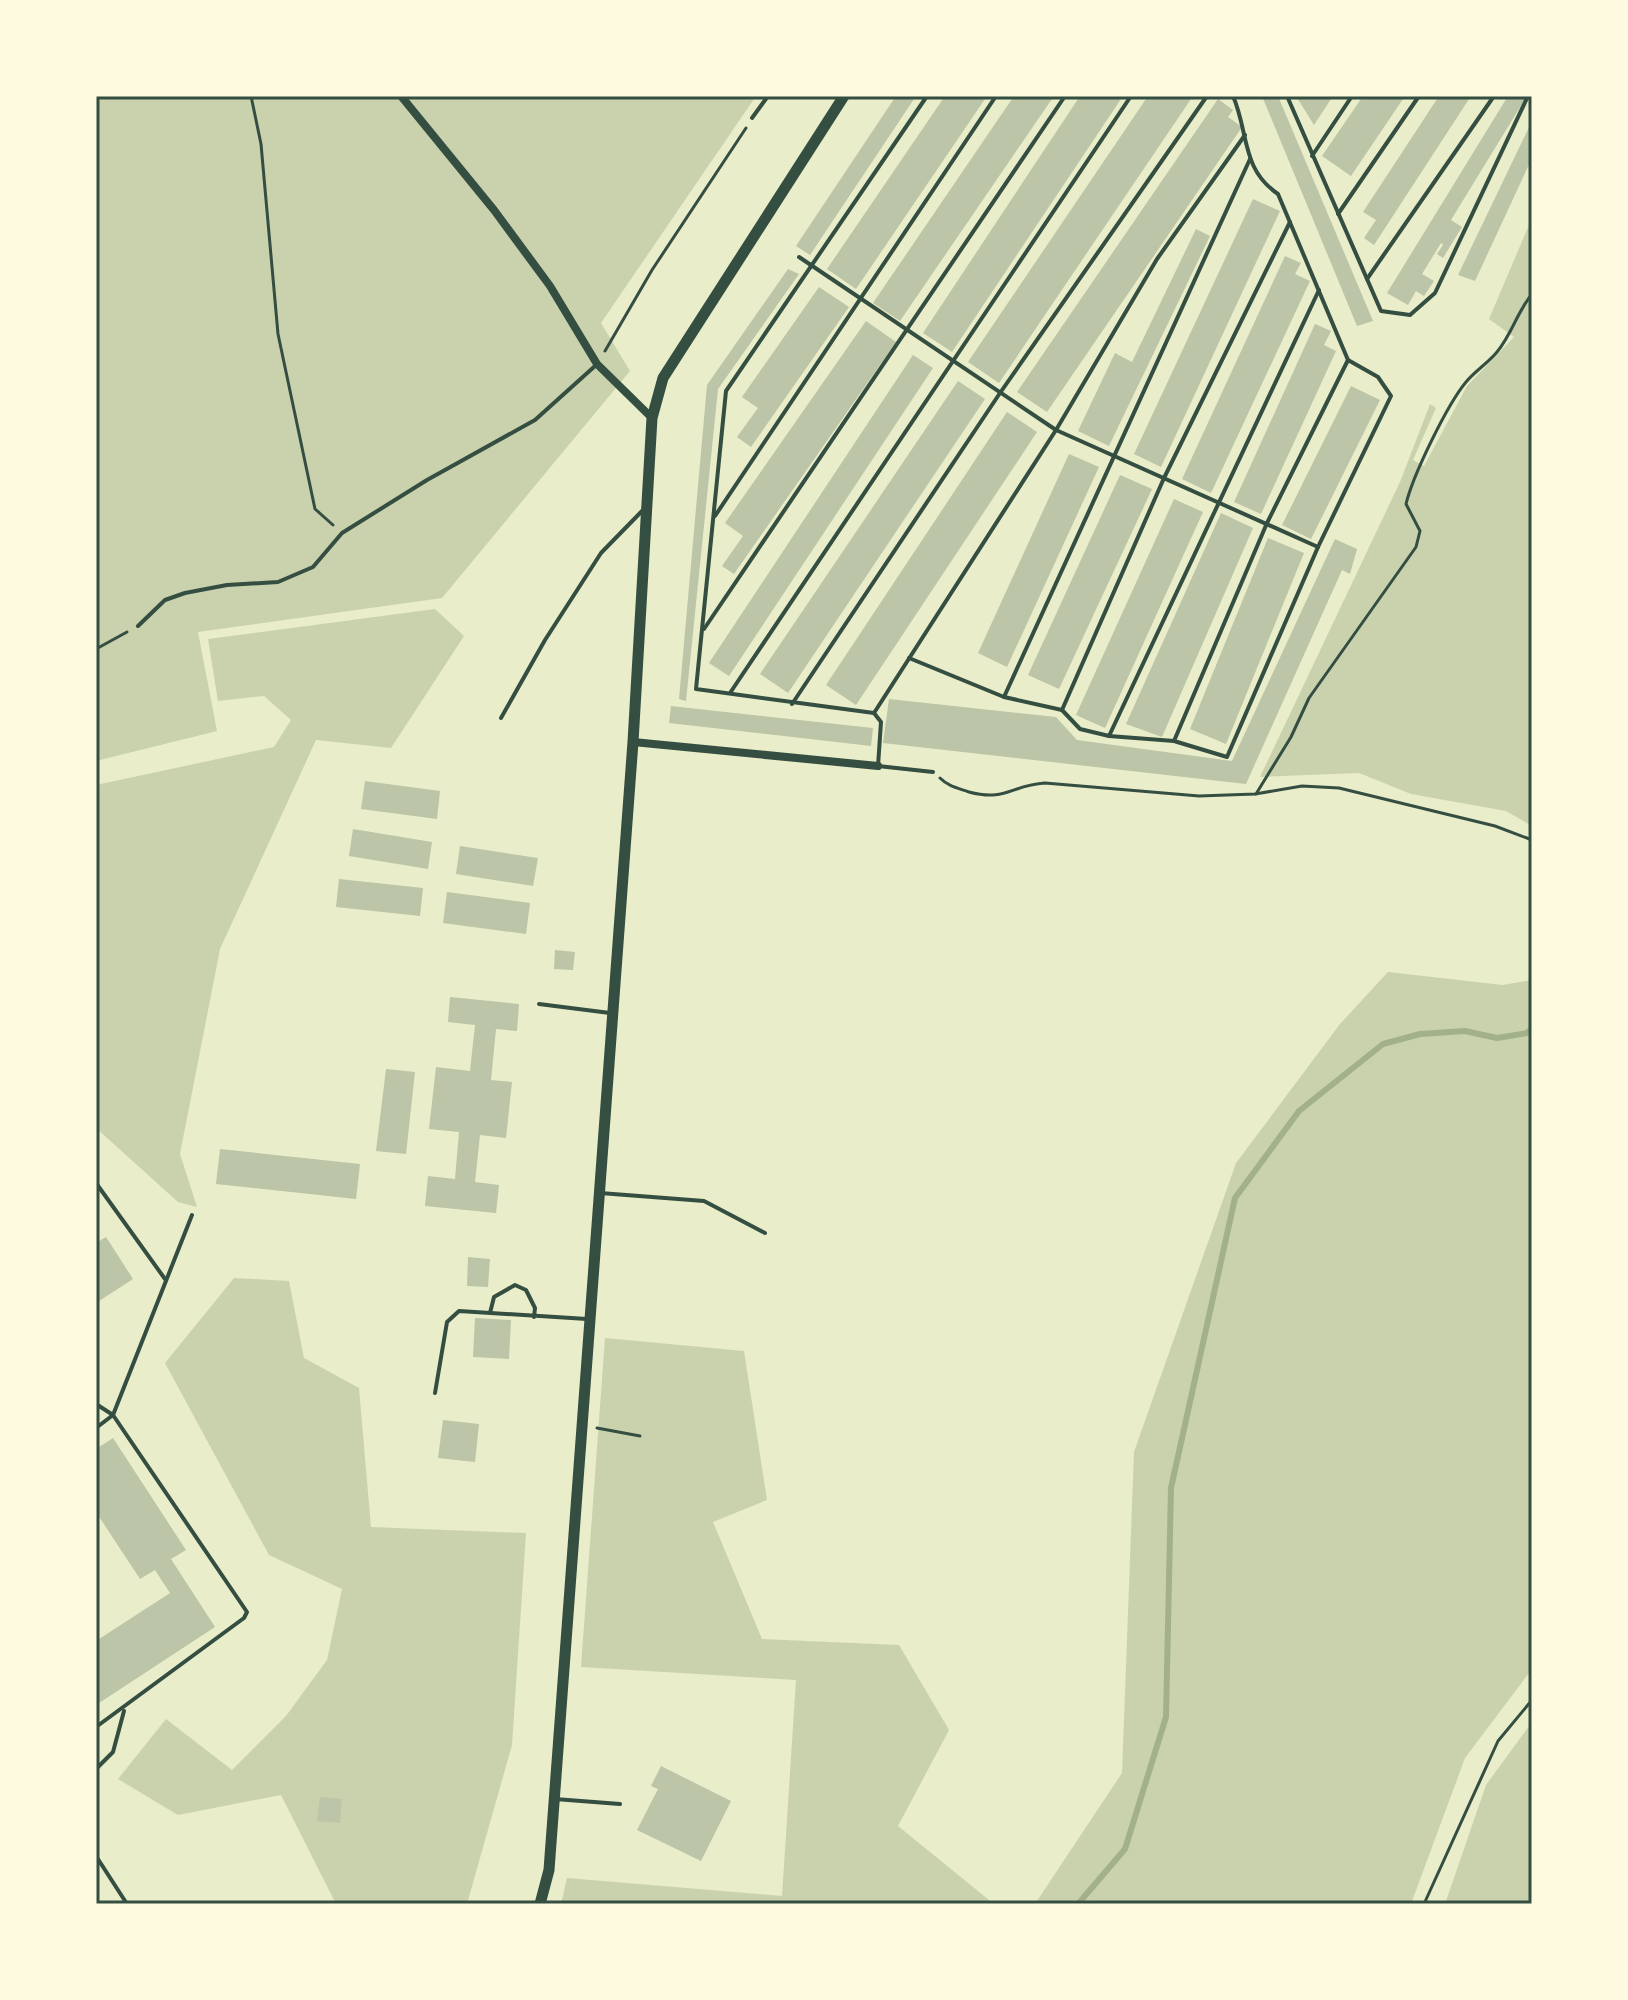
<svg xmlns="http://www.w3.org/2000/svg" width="1628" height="2000" font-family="Commissioner,sans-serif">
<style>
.green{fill:#cad2ad}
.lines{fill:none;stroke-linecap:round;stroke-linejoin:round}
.stream{stroke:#a3b18a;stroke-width:6}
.building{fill:#bcc5a7}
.path{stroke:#344e41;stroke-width:3}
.service{stroke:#344e41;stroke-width:4}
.minor{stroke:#344e41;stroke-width:8}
.tertiary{stroke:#344e41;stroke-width:11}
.neatline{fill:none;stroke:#344e41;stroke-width:3}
</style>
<rect width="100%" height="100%" fill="#e9edc9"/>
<g class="green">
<polygon points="96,96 756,96 601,323 630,371 442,598 198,632 217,731 96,761"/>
<polygon points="1532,218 1532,826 1506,811 1411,794 1359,773 1260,777 1400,482 1430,404 1436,408 1413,460 1424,466 1467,386 1514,337 1489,319"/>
<polygon points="435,609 464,636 391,748 316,740 220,949 180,1154 197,1207 178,1202 96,1128 96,785 274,747 291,720 264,696 218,701 208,639"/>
<polygon points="1388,972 1503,985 1532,980 1532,1669 1465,1758 1411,1904 1035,1904 1122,1773 1134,1452 1236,1163 1340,1024"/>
<polygon points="234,1278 289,1281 304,1358 359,1388 371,1527 526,1533 512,1745 467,1904 336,1904 281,1795 178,1815 118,1779 166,1719 232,1770 286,1716 327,1660 342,1589 269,1555 165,1363"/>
<polygon points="605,1338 744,1351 767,1500 713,1522 762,1639 899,1645 949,1730 898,1826 994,1904 561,1904 567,1878 782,1896 796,1680 581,1667"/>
<polygon points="1532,1722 1532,1904 1445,1904 1486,1785"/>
</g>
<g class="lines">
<polyline class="stream" points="1078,1904 1125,1849 1166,1717 1171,1488 1235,1198 1299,1111 1383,1044 1420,1034 1465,1031 1497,1038 1527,1033 1532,1028"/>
</g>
<g class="building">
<polygon points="896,96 916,96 810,255 796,246"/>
<polygon points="945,96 987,96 856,289 827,269"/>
<polygon points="1014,96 1054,96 900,321 873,303"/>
<polygon points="1080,96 1123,96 952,352 923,333"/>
<polygon points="1148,96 1193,96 999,383 968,362"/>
<polygon points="1262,96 1278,96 1373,321 1357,326"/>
<polygon points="1296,96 1333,96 1314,125"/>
<polygon points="1363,96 1405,96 1351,176 1322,156"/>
<polygon points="1439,96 1471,96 1374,245 1364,238 1376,220 1363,212"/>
<polygon points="1508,96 1525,99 1451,220 1462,227 1443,258 1437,254 1443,245 1441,243 1422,274 1434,281 1424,296 1416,291 1408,305 1387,293"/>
<polygon points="1218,99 1233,110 1228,117 1242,127 1047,412 1017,392"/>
<polygon points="1532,121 1532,158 1475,281 1458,275"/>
<polygon points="1253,199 1280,211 1161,467 1134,454"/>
<polygon points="1196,229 1210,236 1109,446 1078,431 1115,353 1132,362"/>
<polygon points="1285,256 1301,263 1295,274 1310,281 1211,493 1182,479"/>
<polygon points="788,269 799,274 718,389 686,701 679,699 707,385"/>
<polygon points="819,287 849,307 751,447 737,437 758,408 742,397"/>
<polygon points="866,321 896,342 734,574 722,566 743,536 725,523"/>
<polygon points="1315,324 1331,331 1324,345 1336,351 1261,514 1234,502"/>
<polygon points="913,355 933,368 729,676 709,663"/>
<polygon points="958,381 985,399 788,693 760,674"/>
<polygon points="1351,386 1380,400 1311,539 1282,525"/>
<polygon points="1007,412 1037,432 856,705 826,685"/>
<polygon points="1069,454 1099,467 1007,667 978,653"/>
<polygon points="1120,475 1152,489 1059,689 1028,675"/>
<polygon points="1174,499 1203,512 1105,728 1076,715"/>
<polygon points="1221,513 1253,528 1162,737 1126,724"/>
<polygon points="1268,538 1304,553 1226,744 1190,729"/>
<polygon points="1335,539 1357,549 1350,574 1342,570 1246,784 883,743 889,699 1056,717 1077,740 1232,761"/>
<polygon points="671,706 873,728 871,746 669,723"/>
<polygon points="365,781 440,791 437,819 361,809"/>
<polygon points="353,829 432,842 428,869 349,856"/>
<polygon points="460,846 538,858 533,886 456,874"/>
<polygon points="339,879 423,888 420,916 336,907"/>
<polygon points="447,892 530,903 526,934 443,923"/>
<polygon points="555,950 575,952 573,970 554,969"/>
<polygon points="450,997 519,1004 517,1031 496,1029 491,1080 512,1082 506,1138 480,1135 475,1182 499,1185 496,1213 425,1206 428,1176 455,1179 459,1132 429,1129 436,1067 470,1071 475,1025 448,1022"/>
<polygon points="386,1069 415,1072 406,1154 376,1151"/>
<polygon points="220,1149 360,1164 356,1199 216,1184"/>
<polygon points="106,1237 133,1279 96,1303 96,1243"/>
<polygon points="468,1257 490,1259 488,1287 467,1286"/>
<polygon points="475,1318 511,1320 509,1359 473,1357"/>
<polygon points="443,1420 479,1424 475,1462 438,1458"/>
<polygon points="113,1438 186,1550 171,1559 215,1627 96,1705 96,1641 170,1593 155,1570 140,1579 96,1512 96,1449"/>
<polygon points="661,1766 731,1801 701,1861 637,1830 658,1789 651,1786"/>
<polygon points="320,1797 342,1799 340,1823 317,1821"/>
</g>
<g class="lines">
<g class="path">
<polyline points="251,96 261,144 278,334 315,509 333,525"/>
<polyline points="605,351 652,270 746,128"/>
<polyline points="96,649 127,632"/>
<path d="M 940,778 C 949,787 958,788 969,792 C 1006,802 1011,785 1045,783 L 1199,796 L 1255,794 L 1302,786 L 1339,788 L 1495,826 L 1532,840"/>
<path d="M 1256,794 L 1291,737 L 1309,698 L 1416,547 L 1420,531 L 1406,504 C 1413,475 1447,405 1466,382 C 1475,371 1488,363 1497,352 C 1512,334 1517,312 1532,294"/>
<polyline points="597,1428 640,1436"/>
<polyline points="1424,1904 1498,1741 1532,1700"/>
</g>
<g class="service">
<polyline points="927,96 726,391 696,689 874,713 1056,430 1157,259 1245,135"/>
<polyline points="1287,96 1381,311 1410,315 1435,293 1528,96"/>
<polyline points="752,118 768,96"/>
<polyline points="1312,156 1352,96"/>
<polyline points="1338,214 1419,96"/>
<polyline points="799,257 1056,430 1318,547"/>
<polyline points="1367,279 1494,96"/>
<polyline points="715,516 996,96"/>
<polyline points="138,626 165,600 185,593 227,585 278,582 313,567 342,533 427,480 535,420 595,366"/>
<polyline points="704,629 1065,96"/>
<path d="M 909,658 L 1004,697 L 1062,710 L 1080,729 L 1109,736 L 1174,741 L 1227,757 L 1318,547 L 1391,396 L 1378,377 L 1348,360 L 1278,194 C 1241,169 1249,133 1233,96"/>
<polyline points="730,693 1131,96"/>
<polyline points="1004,697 1250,159"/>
<polyline points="792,704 1000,393 1207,96"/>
<polyline points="1062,710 1164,478 1290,222"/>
<polyline points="874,713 881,722 878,766 933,772"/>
<polyline points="501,718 545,640 601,553 643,510"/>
<polyline points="1109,736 1319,290"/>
<polyline points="1174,741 1267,523 1348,360"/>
<polyline points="539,1004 610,1013"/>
<polyline points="96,1183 165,1279"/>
<polyline points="600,1193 704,1201 765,1233"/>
<polyline points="490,1313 494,1297 515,1285 526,1290 535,1308 534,1317"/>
<polyline points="435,1393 447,1322 459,1311 587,1319"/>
<polyline points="96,1404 113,1415 247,1612 244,1618 96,1727"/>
<polyline points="96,1428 113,1415 192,1215"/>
<polyline points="96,1769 113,1752 124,1711"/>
<polyline points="555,1799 620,1804"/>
<polyline points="96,1856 127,1904"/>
</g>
<g class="minor">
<polyline points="401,96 494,210 550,286 597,364 652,418"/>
<polyline points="633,742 878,766"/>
</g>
<polyline class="tertiary" points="540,1904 549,1870 633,742 652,418 663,378 844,96"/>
</g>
<rect width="1628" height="2000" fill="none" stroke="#fefae0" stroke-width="196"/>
<rect x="98" y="98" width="1432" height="1804" class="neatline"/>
</svg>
